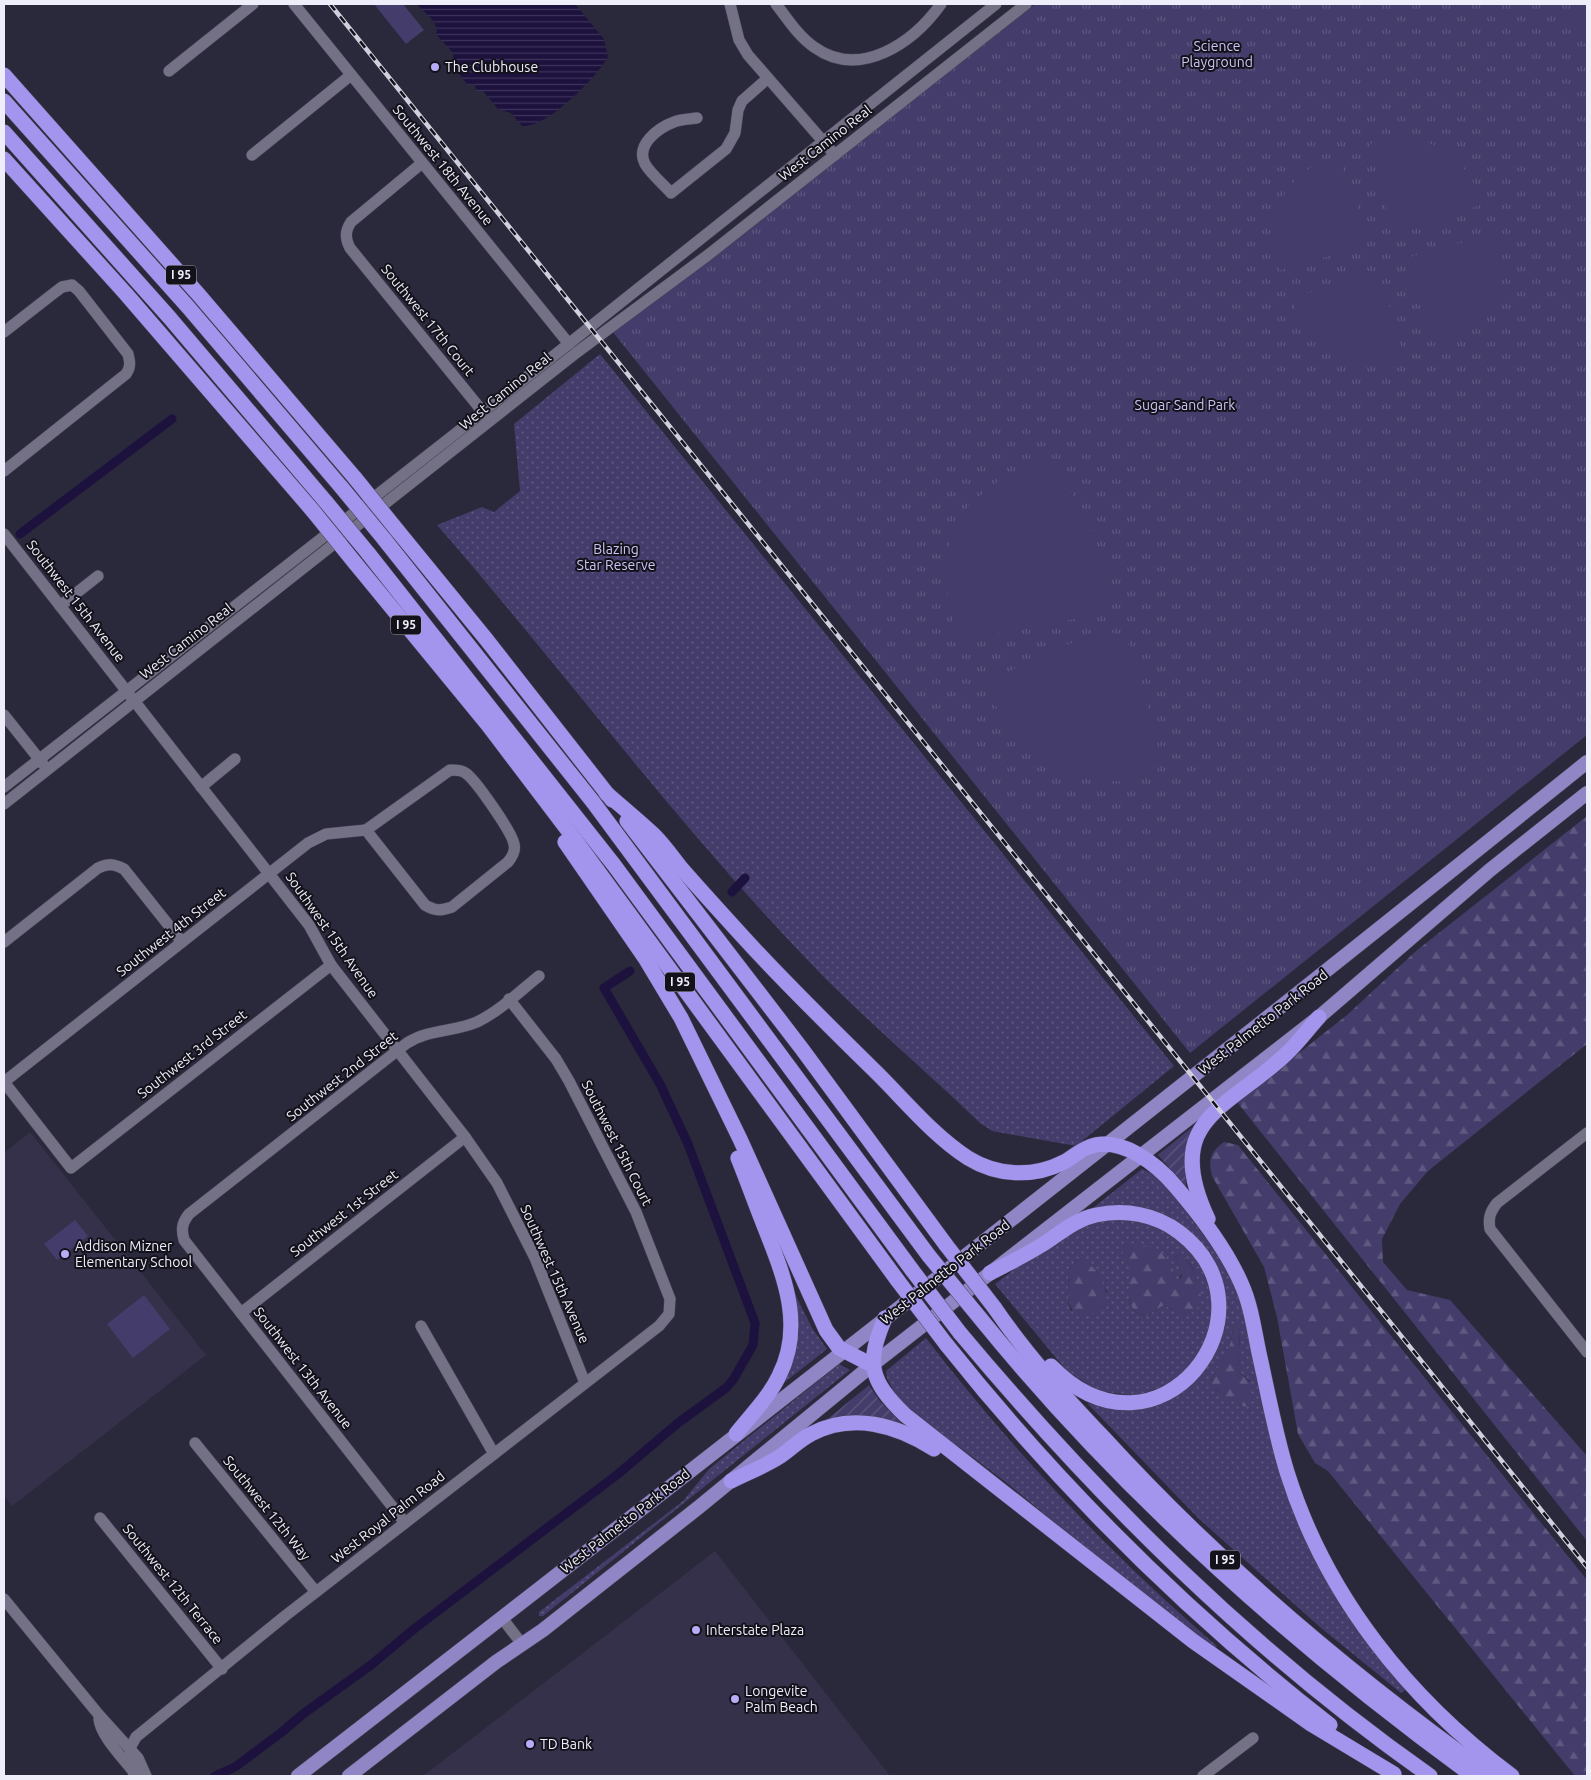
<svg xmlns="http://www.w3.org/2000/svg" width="1591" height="1780" font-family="Ubuntu,sans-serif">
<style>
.built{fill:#35314a}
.grass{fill:url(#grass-dots);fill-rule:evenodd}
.forest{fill:url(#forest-firs)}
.park{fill:url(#park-tufts)}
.garden{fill:url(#garden-furrows)}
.pitch{fill:#443c6a}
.water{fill:url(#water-rules)}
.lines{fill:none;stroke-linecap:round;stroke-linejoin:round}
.canal{stroke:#1d113e;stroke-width:9}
.minor-casing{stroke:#484655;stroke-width:12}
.major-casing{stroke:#484655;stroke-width:15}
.highway-casing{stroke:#484655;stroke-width:16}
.minor{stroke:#747187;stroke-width:11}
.major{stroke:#9086c5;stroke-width:14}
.highway{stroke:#a394ee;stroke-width:15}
.rail-casing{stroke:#d0cfdd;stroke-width:4.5}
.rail{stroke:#13121a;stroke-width:2.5;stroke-dasharray:8;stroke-linecap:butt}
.highway-bridge-casing{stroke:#484655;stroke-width:16;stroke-linecap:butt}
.highway-bridge{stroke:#a394ee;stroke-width:15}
.poi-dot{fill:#b6acf8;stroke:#13121a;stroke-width:2}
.labels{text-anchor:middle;stroke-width:4;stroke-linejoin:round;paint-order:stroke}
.shield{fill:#13121a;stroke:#acabb7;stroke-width:1}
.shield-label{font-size:12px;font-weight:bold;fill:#eeedfa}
.park-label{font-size:14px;fill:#cbc6f6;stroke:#13121a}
.poi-label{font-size:14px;fill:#eeedfa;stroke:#13121a;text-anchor:start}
.street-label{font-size:14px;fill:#eeedfa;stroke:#13121a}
</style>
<defs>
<pattern id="grass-dots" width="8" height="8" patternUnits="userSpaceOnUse" patternTransform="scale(1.25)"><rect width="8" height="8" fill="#443c6a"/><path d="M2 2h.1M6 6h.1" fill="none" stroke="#5f5880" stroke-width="1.8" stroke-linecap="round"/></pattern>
<pattern id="forest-firs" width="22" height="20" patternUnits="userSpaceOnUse" patternTransform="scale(1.25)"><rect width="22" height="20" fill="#443c6a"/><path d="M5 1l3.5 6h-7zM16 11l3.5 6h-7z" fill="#5f5880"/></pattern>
<pattern id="park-tufts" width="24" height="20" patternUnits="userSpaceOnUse" patternTransform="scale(1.25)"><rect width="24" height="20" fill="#443c6a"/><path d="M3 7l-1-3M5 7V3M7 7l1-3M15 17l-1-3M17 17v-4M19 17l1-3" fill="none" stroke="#5f5880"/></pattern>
<pattern id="garden-furrows" width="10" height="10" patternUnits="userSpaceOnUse" patternTransform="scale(1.25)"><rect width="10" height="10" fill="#443c6a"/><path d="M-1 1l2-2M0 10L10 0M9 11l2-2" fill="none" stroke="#5f5880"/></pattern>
<pattern id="water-rules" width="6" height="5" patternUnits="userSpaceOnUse" patternTransform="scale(1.25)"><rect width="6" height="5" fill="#1d113e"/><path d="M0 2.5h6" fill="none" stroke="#3e345b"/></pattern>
</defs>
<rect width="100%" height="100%" fill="#2a283b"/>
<g class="built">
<polygon points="30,1132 206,1355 12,1506 4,1496 4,1153"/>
<polygon points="715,1551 890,1776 423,1776 618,1626"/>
</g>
<g class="grass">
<path d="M 600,354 L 1174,1066 L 1076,1146 L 992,1131 L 980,1123 C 926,1071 869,1023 817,970 C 681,830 565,672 437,525 L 482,507 L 494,512 L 520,491 L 514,424 Z"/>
<path d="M 1142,1169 L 1153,1174 L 1173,1194 L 1219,1256 L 1240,1294 L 1287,1489 L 1407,1689 L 1401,1693 L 1321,1628 L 1199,1519 L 1087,1403 L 1112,1409 L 1141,1407 L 1215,1349 L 1208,1257 L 1132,1207 L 1115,1205 L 1096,1209 L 1094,1207 ZM 1232,1326 L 1238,1327 L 1240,1330 L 1238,1371 L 1250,1381 L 1242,1406 L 1217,1391 L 1211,1381 C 1219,1364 1235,1347 1232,1326 Z"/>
<path d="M 1128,1216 L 1167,1230 L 1198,1259 L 1211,1291 L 1213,1320 L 1201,1353 L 1172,1383 L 1137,1396 L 1098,1391 L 1066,1370 L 995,1284 L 1055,1238 L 1079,1225 ZM 1181,1253 C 1195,1266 1203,1288 1197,1306 L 1182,1314 L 1164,1305 L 1146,1316 C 1124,1311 1130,1296 1131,1280 C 1132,1273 1128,1264 1126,1256 L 1172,1264 L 1175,1281 L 1178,1281 L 1182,1273 L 1175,1257 ZM 1077,1260 L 1097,1272 L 1107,1292 L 1071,1311 L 1068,1301 L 1069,1270 Z"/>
<polygon points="795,1294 812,1328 827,1349 780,1386 798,1339 799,1324"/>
<path d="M 926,1338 C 1012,1450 1110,1554 1217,1646 L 1213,1652 L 1003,1480 L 915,1414 L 896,1396 L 887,1378 L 886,1371 Z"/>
<polygon points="839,1364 850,1370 543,1616 539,1616 539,1612 683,1501 709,1469"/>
</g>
<g class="forest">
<polygon points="1587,816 1587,1044 1428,1171 1400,1204 1382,1239 1383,1262 1407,1290 1450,1300 1587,1456 1587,1541 1237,1102 1347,1015 1416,951"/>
<path d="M 1224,1142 L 1238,1145 L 1587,1580 L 1587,1776 L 1575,1776 L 1328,1471 L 1315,1463 L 1298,1434 L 1277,1317 L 1264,1267 L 1212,1176 C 1208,1160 1210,1152 1224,1142 Z"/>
<path d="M 1131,1243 L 1156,1248 L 1172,1264 L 1175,1281 L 1181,1278 L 1182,1273 L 1175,1257 L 1181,1253 C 1193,1264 1211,1299 1193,1312 C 1190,1314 1185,1315 1181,1314 C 1176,1312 1170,1307 1164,1305 L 1146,1316 C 1114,1309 1141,1274 1122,1252 L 1126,1245 Z"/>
<path d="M 1077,1260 C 1095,1259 1122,1300 1093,1313 C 1086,1316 1081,1318 1074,1315 L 1068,1301 L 1069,1270 Z"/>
<path d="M 1235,1324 L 1240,1330 L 1238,1371 L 1252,1384 L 1249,1407 C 1237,1406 1216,1394 1211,1382 C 1218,1364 1235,1347 1232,1326 Z"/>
</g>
<polygon class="park" points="1035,4 1587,4 1587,735 1190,1053 612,331"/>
<g class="garden">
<polygon points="1196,1124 1185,1153 1186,1187 1158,1155"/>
<polygon points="869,1385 879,1400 903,1425 824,1422"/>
</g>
<g class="pitch">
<polygon points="374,4 403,4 424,30 406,44"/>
<path d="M 1582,4 L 1587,4 L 1587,46 C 1573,29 1560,21 1582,4 Z"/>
<path d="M 1389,139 C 1439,137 1465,157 1483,204 L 1403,232 L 1391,226 L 1370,144 Z"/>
<polygon points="1338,155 1367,232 1360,247 1280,270 1271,241 1282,198 1296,179 1314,165"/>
<path d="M 1493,234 C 1511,290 1490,325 1437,347 L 1406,270 L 1413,256 Z"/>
<path d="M 1368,271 L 1381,277 L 1404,356 C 1395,359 1386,363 1377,363 C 1349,365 1319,348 1303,325 C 1298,318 1295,308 1292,299 Z"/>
<path d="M 1056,459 L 1100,552 L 1115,594 L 1102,614 L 958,641 C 942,583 934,527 990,488 C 997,483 1004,476 1012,473 C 1026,467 1042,463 1056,459 Z"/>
<path d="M 1107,630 L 1127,640 L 1144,689 L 1158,773 C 1147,775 1135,779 1124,781 C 1112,782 1098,780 1086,778 C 1035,767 1003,730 986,683 L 1050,651 Z"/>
<polygon points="75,1220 88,1236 57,1260 44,1244"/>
<polygon points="144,1295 170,1329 133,1358 107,1324"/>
</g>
<path class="water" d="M 417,4 L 575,4 L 604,39 L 608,57 C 596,78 547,128 522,126 L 511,113 L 498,109 L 483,91 L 476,91 L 475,84 L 468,85 L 455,69 L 453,53 L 436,34 C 440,22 423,12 417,4 Z"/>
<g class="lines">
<g class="canal">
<polyline points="20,534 172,419"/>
<polyline points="732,892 745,878"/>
<polyline points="215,1776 235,1767 282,1732 303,1714 371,1665 414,1629 618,1474 678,1423 726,1388 733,1380 753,1345 755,1323 688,1144 660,1084 604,988 630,971"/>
</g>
<defs>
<g id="minor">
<polyline points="294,4 569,344"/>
<polyline points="730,4 739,40 748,55 835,155"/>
<path d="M 776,4 C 787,18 798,36 814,47 C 860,80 913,43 941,4"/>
<polyline points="169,71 253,4"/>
<path d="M 697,118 C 690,119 681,119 674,122 C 658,128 635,145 645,164 C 651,174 663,184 671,193 L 726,149 L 735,133 L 738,110 L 742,101 L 767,79"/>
<polyline points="252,155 351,75"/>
<path d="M 422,163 L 351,222 C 345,231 345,238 350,248 L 487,417"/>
<path d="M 4,332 L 54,293 L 62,287 L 72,285 L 79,291 L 128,354 C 130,362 131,367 126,374 L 4,471"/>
<polyline points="4,534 309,925 331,965 465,1137 497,1183 535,1258 585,1383"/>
<polyline points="60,606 98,576"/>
<polyline points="4,715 43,764"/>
<path d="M 450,770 C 457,770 463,770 468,775 C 478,784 512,832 514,844 C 516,851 512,857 508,862 L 452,907 C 441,911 435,911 425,905 L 366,830 Z"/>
<polyline points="4,787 483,412 996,4"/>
<polyline points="201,787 235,759"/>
<polyline points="4,804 576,353 708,255 1026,4"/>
<path d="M 4,942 L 98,868 C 108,863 114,864 124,869 L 182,942"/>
<polyline points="4,1082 308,843 326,834 366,830"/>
<polyline points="4,1082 71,1168 331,965"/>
<path d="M 1587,1133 L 1497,1203 C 1490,1212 1488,1218 1490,1229 L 1587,1352"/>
<polyline points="241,1313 465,1137"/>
<polyline points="421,1326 494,1454"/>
<polyline points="195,1443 316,1592"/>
<polyline points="100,1518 222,1669"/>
<path d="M 405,1523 L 184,1240 C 181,1229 182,1223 189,1214 L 407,1043 C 429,1029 454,1032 477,1022 C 500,1011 520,991 539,976"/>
<polyline points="4,1599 99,1715 138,1758 146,1776"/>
<polyline points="502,1618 522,1644"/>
<path d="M 99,1719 C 100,1735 123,1758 132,1770"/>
<polyline points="134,1776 130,1748 136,1737 285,1616 659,1326 669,1314 670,1299 636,1212 569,1081 556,1059 509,999"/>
<polyline points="1203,1776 1253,1738"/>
</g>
<g id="major">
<path d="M 298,1776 C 730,1441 1161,1105 1587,762"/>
<polyline points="349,1776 496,1662 543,1630 699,1507 872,1365 1319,1017 1490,870 1587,793"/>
</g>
<g id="highway">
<polyline points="4,75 199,295 355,478"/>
<polyline points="4,101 188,307 342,488"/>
<polyline points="4,132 169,317 326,502"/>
<polyline points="4,159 126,294 313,511"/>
<polyline points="397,530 486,639 612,800"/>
<polyline points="384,539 593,802 929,1256"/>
<polyline points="368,553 614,865 912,1270"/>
<polyline points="355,563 488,725 576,841 898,1281"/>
<path d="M 606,793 C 622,807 639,821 655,836 C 665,846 673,858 682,869 C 703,893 724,916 745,939 C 788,986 833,1030 878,1074 C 906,1102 934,1136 968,1158 C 997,1176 1033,1178 1064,1162 C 1072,1158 1080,1150 1089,1147 C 1120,1135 1157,1164 1176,1187 C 1200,1215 1226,1249 1241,1283 C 1251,1305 1254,1329 1259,1353 C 1268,1393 1275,1433 1287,1472 C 1326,1597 1409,1699 1512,1776"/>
<polyline points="627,821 802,1049 946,1245"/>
<polyline points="565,842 645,958 681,1018 740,1139 826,1330 839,1348 872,1365"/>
<path d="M 1208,1219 C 1161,1119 1227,1110 1286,1054 C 1298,1043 1308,1029 1319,1017"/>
<path d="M 990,1273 C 1007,1264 1024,1256 1040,1246 C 1060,1234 1073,1220 1096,1215 C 1125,1209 1155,1214 1179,1232 C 1285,1312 1158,1476 1051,1366"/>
<path d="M 994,1307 C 1026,1354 1064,1396 1103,1437 C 1219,1564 1352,1676 1492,1776"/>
<path d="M 885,1318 C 866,1363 869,1380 905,1415 L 1193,1641 L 1311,1724 L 1394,1774"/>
<path d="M 980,1318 C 1122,1493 1291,1643 1473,1776"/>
<path d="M 960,1333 C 1099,1499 1252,1651 1430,1776"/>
<path d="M 946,1344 C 1058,1485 1188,1614 1330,1725"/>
<path d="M 736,1434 C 751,1415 769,1397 779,1376 C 804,1327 785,1279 767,1233 C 757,1208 748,1183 738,1158"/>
<path d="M 731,1481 C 747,1473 765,1466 779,1457 C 790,1450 799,1440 811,1434 C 852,1412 897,1425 934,1449"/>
</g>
</defs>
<use href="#minor" class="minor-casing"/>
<use href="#major" class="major-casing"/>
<use href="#highway" class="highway-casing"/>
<use href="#minor" class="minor"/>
<use href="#major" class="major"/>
<use href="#highway" class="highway"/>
<defs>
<polyline id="rail" points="330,4 1587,1567"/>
</defs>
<use href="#rail" class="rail-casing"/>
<use href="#rail" class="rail"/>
<defs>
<g id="highway-bridge">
<polyline points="355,478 397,530"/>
<polyline points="342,488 384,539"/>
<polyline points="326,502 368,553"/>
<polyline points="313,511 355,563"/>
<polyline points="946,1245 994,1307"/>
<polyline points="929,1256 980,1318"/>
<polyline points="912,1270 960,1333"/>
<polyline points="898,1281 946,1344"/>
</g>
</defs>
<use href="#highway-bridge" class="highway-bridge-casing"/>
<use href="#highway-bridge" class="highway-bridge"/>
</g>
<g class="poi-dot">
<circle cx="435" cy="67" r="5"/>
<circle cx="65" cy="1254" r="5"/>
<circle cx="696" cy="1630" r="5"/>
<circle cx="735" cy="1699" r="5"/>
<circle cx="530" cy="1744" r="5"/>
</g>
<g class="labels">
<g class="shield">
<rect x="166" y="265.5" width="30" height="19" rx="4"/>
<rect x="391" y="615.5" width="30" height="19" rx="4"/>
<rect x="665" y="972.5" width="30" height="19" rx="4"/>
<rect x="1210" y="1550.5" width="30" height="19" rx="4"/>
</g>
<g class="shield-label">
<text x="181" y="279">I 95</text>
<text x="406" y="629">I 95</text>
<text x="680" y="986">I 95</text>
<text x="1225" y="1564">I 95</text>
</g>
<g class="park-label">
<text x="1217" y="51">Science<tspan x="1217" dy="16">Playground</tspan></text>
<text x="1185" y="410">Sugar Sand Park</text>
<text x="616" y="554">Blazing<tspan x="616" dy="16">Star Reserve</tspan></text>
</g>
<g class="poi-label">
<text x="445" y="72">The Clubhouse</text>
<text x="75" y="1251">Addison Mizner<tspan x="75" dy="16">Elementary School</tspan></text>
<text x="706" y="1635">Interstate Plaza</text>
<text x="745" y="1696">Longevite<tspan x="745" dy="16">Palm Beach</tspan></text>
<text x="540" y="1749">TD Bank</text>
</g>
<g class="street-label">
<text transform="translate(825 143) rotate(-38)" y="5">West Camino Real</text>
<text transform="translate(443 165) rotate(51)" y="5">Southwest 18th Avenue</text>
<text transform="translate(428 320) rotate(51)" y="5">Southwest 17th Court</text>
<text transform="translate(505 391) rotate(-39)" y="5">West Camino Real</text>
<text transform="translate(76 601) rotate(52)" y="5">Southwest 15th Avenue</text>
<text transform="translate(186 641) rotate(-38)" y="5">West Camino Real</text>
<text transform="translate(171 932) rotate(-38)" y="5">Southwest 4th Street</text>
<text transform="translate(332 935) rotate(55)" y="5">Southwest 15th Avenue</text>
<text transform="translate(1263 1022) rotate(-38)" y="5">West Palmetto Park Road</text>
<text transform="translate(192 1054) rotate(-38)" y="5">Southwest 3rd Street</text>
<text transform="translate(342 1076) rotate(-38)" y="5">Southwest 2nd Street</text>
<text transform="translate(617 1143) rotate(63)" y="5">Southwest 15th Court</text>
<text transform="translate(344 1213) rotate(-38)" y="5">Southwest 1st Street</text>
<text transform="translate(945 1272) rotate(-38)" y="5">West Palmetto Park Road</text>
<text transform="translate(555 1274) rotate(66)" y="5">Southwest 15th Avenue</text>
<text transform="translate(303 1368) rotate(52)" y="5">Southwest 13th Avenue</text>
<text transform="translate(267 1508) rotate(51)" y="5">Southwest 12th Way</text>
<text transform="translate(388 1517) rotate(-38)" y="5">West Royal Palm Road</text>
<text transform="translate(625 1521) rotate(-38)" y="5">West Palmetto Park Road</text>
<text transform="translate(173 1584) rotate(51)" y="5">Southwest 12th Terrace</text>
</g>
</g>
<rect width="1591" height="1780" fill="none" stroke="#eeedfa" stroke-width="10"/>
</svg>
